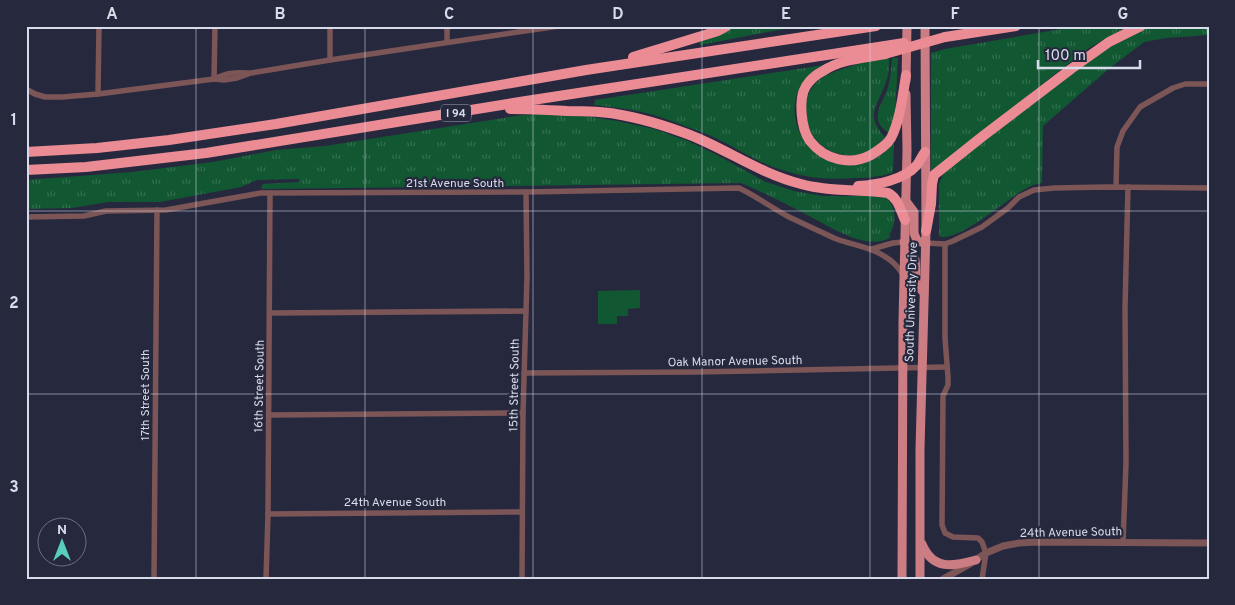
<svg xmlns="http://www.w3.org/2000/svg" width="1235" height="605" font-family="Overpass,sans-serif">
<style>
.grass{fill:url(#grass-tufts)}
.green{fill:#115731}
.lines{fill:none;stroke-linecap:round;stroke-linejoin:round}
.minor{stroke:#7c5557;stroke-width:5.5}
.tertiary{stroke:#7c5557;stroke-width:7}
.primary{stroke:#cc7c83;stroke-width:9}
.motorway{stroke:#eb8c94;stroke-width:10}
.motorway-bridge{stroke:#eb8c94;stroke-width:10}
.grid{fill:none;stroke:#d8dbe9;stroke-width:1;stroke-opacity:0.55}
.labels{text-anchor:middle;stroke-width:4.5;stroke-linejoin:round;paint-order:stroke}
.shield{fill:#26293e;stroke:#a3a6b6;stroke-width:1}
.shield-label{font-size:11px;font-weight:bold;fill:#d8dbe9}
.street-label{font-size:12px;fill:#d8dbe9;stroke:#26293e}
.neatline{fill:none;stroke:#d8dbe9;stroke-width:2}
.grid-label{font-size:16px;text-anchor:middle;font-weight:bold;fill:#d8dbe9}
</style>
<defs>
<pattern id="grass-tufts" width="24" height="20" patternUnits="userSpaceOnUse" patternTransform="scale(1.25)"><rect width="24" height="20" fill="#115731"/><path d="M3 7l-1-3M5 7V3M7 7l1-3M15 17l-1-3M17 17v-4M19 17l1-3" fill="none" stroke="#336f4f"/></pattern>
</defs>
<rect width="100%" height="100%" fill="#26293e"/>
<g class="grass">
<polygon points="738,26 801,26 757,34 700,45 699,42"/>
<polygon points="1079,26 1128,26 1089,48 1055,74 933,171 931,170 931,53 945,49"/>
<path d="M 1151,26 L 1209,26 L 1209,35 L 1166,38 L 1144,42 L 1111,67 L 1043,126 L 1042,183 C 1039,184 1034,184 1031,186 C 1010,195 959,244 939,236 L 939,187 L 938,187 L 944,172 L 1058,82 L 1099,53 L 1145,28 Z"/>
<path d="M 889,58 C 889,67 889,75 886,82 C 878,106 864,114 885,137 C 880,142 875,148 868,152 C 861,155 853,156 845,155 C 808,151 791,105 819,80 C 828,72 858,64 870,61 C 876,59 883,60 889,58 Z"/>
<path d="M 892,58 L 898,58 L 895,117 L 889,133 C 867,119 883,104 888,87 C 891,77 891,68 892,58 Z"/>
<path d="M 824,65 C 819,67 814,70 811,73 C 776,105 801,164 848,165 C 855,165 863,164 870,161 C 880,156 888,151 893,142 L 894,144 L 893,171 L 892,173 C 879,177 867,178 854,178 C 818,181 788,175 755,159 C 738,150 722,140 704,133 C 685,126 666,118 646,113 C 629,109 612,107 594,105 L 595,100 Z"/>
<path d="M 548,114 L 585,116 L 617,121 L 654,129 L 688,141 L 717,155 L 766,182 L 794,191 L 823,196 L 883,196 L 889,198 L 888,200 C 897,209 896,225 889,235 L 891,237 C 880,244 868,242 857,239 C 841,234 826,225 811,217 C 788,205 765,193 741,183 L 262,189 L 261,187 L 263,184 L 299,182 L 299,179 L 257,180 L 241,187 L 160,202 L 108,202 L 72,208 L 26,209 L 26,180 L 132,172 L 213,162 L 276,150 L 325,146 L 522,115 Z"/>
</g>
<polygon class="green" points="640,290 640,308 628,309 628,316 617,316 617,324 598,324 598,291"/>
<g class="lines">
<g class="minor">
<polyline points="447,42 447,26"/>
<polyline points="330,60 330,26"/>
<polyline points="214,79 215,26"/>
<path d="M 214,79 C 226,73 234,72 248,73"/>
<polyline points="26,89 35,94 45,97 62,97 98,94 214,79 224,80 237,78 251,73 330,60 559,26"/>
<polyline points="98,94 99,26"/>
<polyline points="1116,187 1117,147 1123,131 1140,107 1173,88 1185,84 1209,84"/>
<path d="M 26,217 L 84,216 L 106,211 L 166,210 L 261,193 L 526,192 L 739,188 C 756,196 772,208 789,217 C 804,224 819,231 834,238 C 851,245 869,246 884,256 C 893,261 898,266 903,275"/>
<polyline points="926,243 945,244 953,241 982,227 1008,208 1019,197 1034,190 1054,188 1106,187 1209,188"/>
<polyline points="945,244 945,338 948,377 948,385 943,396 942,525 945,533 953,537 978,538 982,542 986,553 982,579"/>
<polyline points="872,249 893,243 904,242"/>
<polyline points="270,313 526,311"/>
<polyline points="524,373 696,372 947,367"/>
<polyline points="269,415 523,413"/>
<polyline points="268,514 522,512"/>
<polyline points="1123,543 1126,463 1125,308 1128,187"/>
<polyline points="154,579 157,210"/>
<polyline points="266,579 268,514 270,193"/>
<polyline points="522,579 523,413 527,276 526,192"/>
</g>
<polyline class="tertiary" points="943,579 968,565 986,553 1003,546 1019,543 1035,542 1209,543"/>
<g class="primary">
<polyline points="906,81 907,26"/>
<polyline points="905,200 914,212 914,233 917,241 926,243"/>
<path d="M 904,242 C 918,257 916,263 915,282 L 924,293"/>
<path d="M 922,544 C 933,571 953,566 976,560"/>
<polyline points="902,579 903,321 907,150 906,94"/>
<polyline points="920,579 920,449 926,231 925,26"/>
</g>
<g class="motorway">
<polyline points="945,37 1016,26"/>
<path d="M 885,54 C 865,58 841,59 823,71 C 817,74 810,80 806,86 C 798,99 801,129 810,141 C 825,160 850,166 871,155 C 879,150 887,145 891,138 C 900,121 903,94 906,75"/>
<polyline points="633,57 718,31 727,26"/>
<path d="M 510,109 C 529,109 548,110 567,111 C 583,111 600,111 616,114 C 641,118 666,126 690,135 C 728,150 761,174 801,184 C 829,192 859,189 888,193 C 899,199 900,210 905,220"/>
<polyline points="26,152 97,148 169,140 276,124 586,70 876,26"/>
<polyline points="26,170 86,167 206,153 526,101 885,46"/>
<path d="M 858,186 C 877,185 904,180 917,165 C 920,161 922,156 925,152"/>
<polyline points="926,231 931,204 932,184 934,175 983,136 1071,69 1109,42 1141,26"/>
</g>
<g class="motorway-bridge">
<polyline points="885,46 904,43"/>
<polyline points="885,54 945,37"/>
</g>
</g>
<path class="grid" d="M 196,26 L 196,579M 365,26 L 365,579M 533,26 L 533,579M 702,26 L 702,579M 870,26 L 870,579M 1039,26 L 1039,579M 26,211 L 1209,211M 26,394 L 1209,394"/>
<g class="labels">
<rect class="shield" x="441" y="104.5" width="30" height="17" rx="4"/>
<g class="shield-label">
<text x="456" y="117">I 94</text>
</g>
<g class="street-label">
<text x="455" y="187">21st Avenue South</text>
<text transform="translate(911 302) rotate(-88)" y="4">South University Drive</text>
<text transform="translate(735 361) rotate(-1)" y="4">Oak Manor Avenue South</text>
<text transform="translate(514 385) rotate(-89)" y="4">15th Street South</text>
<text transform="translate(259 386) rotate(-89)" y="4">16th Street South</text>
<text transform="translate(145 395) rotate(-90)" y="4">17th Street South</text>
<text x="395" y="506">24th Avenue South</text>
<text transform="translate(1071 532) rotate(-1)" y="4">24th Avenue South</text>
</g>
</g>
<rect width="1235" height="605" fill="none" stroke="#26293e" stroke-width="55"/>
<g transform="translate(62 542)"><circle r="24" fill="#26293e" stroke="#6d7082"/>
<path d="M0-4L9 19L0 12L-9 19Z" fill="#5acebd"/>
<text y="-8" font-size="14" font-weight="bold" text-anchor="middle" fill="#d8dbe9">N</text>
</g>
<path d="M1038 60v8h102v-8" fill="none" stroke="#d8dbe9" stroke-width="2.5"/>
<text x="1045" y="60" font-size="15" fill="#d8dbe9" stroke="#26293e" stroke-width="4" paint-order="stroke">100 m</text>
<rect x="28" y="28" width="1180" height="550" class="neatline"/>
<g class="grid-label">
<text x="112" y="19">A</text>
<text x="280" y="19">B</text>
<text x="449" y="19">C</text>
<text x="618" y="19">D</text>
<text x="786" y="19">E</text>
<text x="955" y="19">F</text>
<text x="1123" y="19">G</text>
<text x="14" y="125">1</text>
<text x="14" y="308">2</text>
<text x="14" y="492">3</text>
</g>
</svg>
